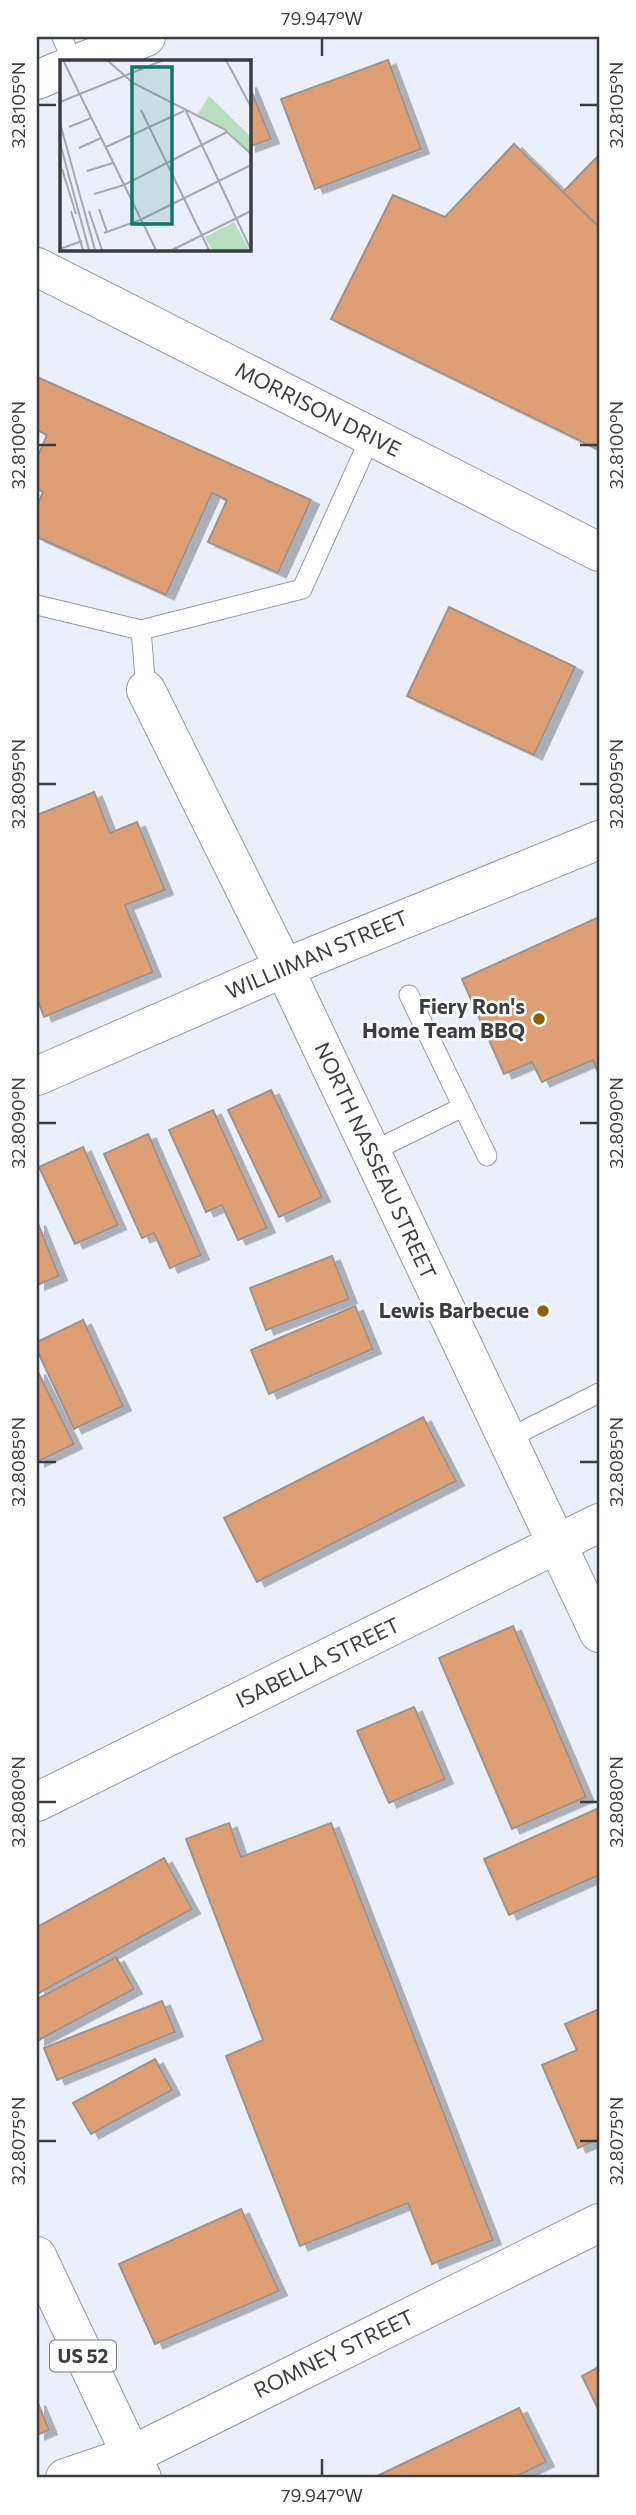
<svg xmlns="http://www.w3.org/2000/svg" width="636" height="2515" font-family="Commissioner,sans-serif">
<style>
.building{fill:#de9f74;stroke:#9e948e;stroke-width:2;filter:url(#shadow)}
.lines{fill:none;stroke-linecap:round;stroke-linejoin:round}
.lane-casing{stroke:#9699a3;stroke-width:21}
.street-casing{stroke:#9699a3;stroke-width:40}
.secondary-casing{stroke:#9699a3;stroke-width:40}
.primary-casing{stroke:#9699a3;stroke-width:40}
.lane{stroke:#fff;stroke-width:19}
.street{stroke:#fff;stroke-width:38}
.secondary{stroke:#fff;stroke-width:38}
.primary{stroke:#fff;stroke-width:38}
.ticks{fill:none;stroke:#3b3d41;stroke-width:2.5}
.poi-dot{fill:#8d6105;stroke:#fff;stroke-width:2.5}
.labels{text-anchor:middle;stroke-width:5;stroke-linejoin:round;paint-order:stroke}
.shield{fill:#fff;stroke:#76777a;stroke-width:2}
.shield-label{font-size:19px;font-weight:bold;fill:#3b3d41}
.street-label{font-size:21px;fill:#3b3d41;stroke:#fff}
.poi-label{font-size:21px;font-weight:bold;fill:#3b3d41;stroke:#fff;text-anchor:end}
.inset-road{fill:none;stroke:#a5a8af;stroke-width:2}
.view{fill:#0f766e;fill-opacity:0.15;stroke:#0f766e;stroke-width:3.5}
.inset-edge{fill:none;stroke:#3b3d41;stroke-width:3.5}
.neatline{fill:none;stroke:#3b3d41;stroke-width:2.5}
.ticks-label{font-size:18px;text-anchor:middle;fill:#3b3d41}
</style>
<defs>
<filter id="shadow"><feDropShadow dx="8" dy="4.5" stdDeviation="0" flood-color="#0004"/></filter>
</defs>
<rect width="100%" height="100%" fill="#ebeff9"/>
<g class="building">
<polygon points="388,60 421,149 315,189 281,99"/>
<polygon points="248,83 271,139 248,147"/>
<polygon points="514,144 599,227 599,450 331,319 393,195 445,217"/>
<polygon points="599,155 599,227 563,192"/>
<polygon points="37,377 311,500 278,573 208,542 227,500 212,493 166,595 37,537 37,506 43,492 37,489 37,458 47,435 37,430"/>
<polygon points="449,607 575,667 534,755 407,696"/>
<polygon points="94,792 110,833 137,822 165,890 125,905 153,972 44,1017 37,998 37,815"/>
<polygon points="599,917 599,1075 593,1060 542,1082 532,1062 504,1074 462,979"/>
<polygon points="271,1090 322,1197 279,1217 228,1110"/>
<polygon points="213,1110 267,1228 238,1240 222,1205 206,1212 169,1130"/>
<polygon points="148,1134 201,1255 170,1268 154,1233 142,1238 104,1154"/>
<polygon points="83,1147 118,1225 75,1244 39,1167"/>
<polygon points="37,1221 59,1276 37,1285"/>
<polygon points="332,1256 349,1299 266,1330 250,1288"/>
<polygon points="355,1306 373,1349 269,1394 251,1350"/>
<polygon points="83,1320 123,1406 74,1429 37,1350 37,1342"/>
<polygon points="37,1370 74,1444 37,1462"/>
<polygon points="423,1417 456,1481 257,1582 224,1518"/>
<polygon points="513,1626 586,1797 512,1829 439,1658"/>
<polygon points="414,1707 445,1779 389,1803 357,1731"/>
<polygon points="599,1808 599,1875 509,1915 484,1859"/>
<polygon points="229,1823 241,1857 331,1823 493,2240 432,2264 408,2203 300,2246 226,2056 263,2040 186,1839"/>
<polygon points="164,1858 192,1909 37,1994 37,1927"/>
<polygon points="116,1957 134,1989 37,2041 37,1999"/>
<polygon points="162,2001 175,2032 57,2080 44,2048"/>
<polygon points="599,2009 599,2139 578,2148 542,2065 577,2050 565,2024"/>
<polygon points="155,2059 172,2090 91,2134 73,2103"/>
<polygon points="241,2209 279,2291 155,2344 119,2264"/>
<polygon points="599,2367 599,2411 582,2376"/>
<polygon points="37,2401 49,2430 37,2435"/>
<polygon points="519,2408 546,2462 513,2478 373,2478"/>
</g>
<g class="lines">
<defs>
<g id="lane">
<polyline points="62,37 72,61"/>
<polyline points="37,605 141,630 146,690"/>
<polyline points="141,630 302,589 371,436"/>
<polyline points="463,1107 487,1156"/>
<polyline points="371,1152 463,1107 409,995"/>
<polyline points="507,1439 599,1393"/>
</g>
<g id="street">
<polyline points="84,61 146,37"/>
<polyline points="37,80 61,70"/>
<polyline points="146,690 284,968 599,1633"/>
<polyline points="37,1076 284,968 599,840"/>
<polyline points="37,1802 599,1523"/>
</g>
<g id="secondary">
<polyline points="37,267 599,552"/>
<polyline points="65,2478 130,2456 599,2223"/>
</g>
<polyline id="primary" points="37,2256 142,2478"/>
</defs>
<use href="#lane" class="lane-casing"/>
<use href="#street" class="street-casing"/>
<use href="#secondary" class="secondary-casing"/>
<use href="#primary" class="primary-casing"/>
<use href="#lane" class="lane"/>
<use href="#street" class="street"/>
<use href="#secondary" class="secondary"/>
<use href="#primary" class="primary"/>
</g>
<path class="ticks" d="M 322,38 L 322,56M 38,105 L 56,105M 580,105 L 598,105M 38,445 L 56,445M 580,445 L 598,445M 38,784 L 56,784M 580,784 L 598,784M 38,1123 L 56,1123M 580,1123 L 598,1123M 38,1462 L 56,1462M 580,1462 L 598,1462M 38,1802 L 56,1802M 580,1802 L 598,1802M 38,2141 L 56,2141M 580,2141 L 598,2141M 322,2459 L 322,2476"/>
<g class="poi-dot">
<circle cx="539" cy="1019" r="7"/>
<circle cx="543" cy="1311" r="7"/>
</g>
<g class="labels">
<rect class="shield" x="50" y="2340.5" width="66" height="31" rx="5"/>
<g class="shield-label">
<text x="83" y="2363">US 52</text>
</g>
<g class="street-label">
<text transform="translate(318 410) rotate(27)" y="7">MORRISON DRIVE</text>
<text transform="translate(317 955) rotate(-23)" y="7">WILLIIMAN STREET</text>
<text transform="translate(375 1161) rotate(65)" y="7">NORTH NASSEAU STREET</text>
<text transform="translate(318 1663) rotate(-26)" y="7">ISABELLA STREET</text>
<text transform="translate(334 2354) rotate(-26)" y="7">ROMNEY STREET</text>
</g>
<g class="poi-label">
<text x="525" y="1014">Fiery Ron's<tspan x="525" dy="24">Home Team BBQ</tspan></text>
<text x="529" y="1318">Lewis Barbecue</text>
</g>
</g>
<g transform="translate(60 60)">
<rect width="191" height="191" fill="#ebeff9"/>
<path d="M 149,36 L 191,77 L 191,94 L 168,71 L 137,55 ZM 174,162 L 189,190 L 152,190 L 145,177 Z" fill="#badfc0"/>
<path class="inset-road" d="M 3,0 L 96,190M 47,0 L 73,23 L 164,69 L 191,94M 166,0 L 191,47M 0,42 L 104,0M 125,49 L 191,190M 81,50 L 149,190M 0,63 L 35,190M 9,67 L 31,58M 0,83 L 29,190M 46,87 L 124,51M 19,88 L 41,78M 2,109 L 16,154M 27,111 L 53,103M 34,134 L 64,125 L 167,72M 39,149 L 47,172M 11,151 L 23,190M 29,151 L 42,190M 44,173 L 80,160 L 191,105M 0,189 L 22,181M 112,190 L 191,151"/>
<path class="view" d="M 72,7 L 112,7 L 112,164 L 72,164 Z"/>
<rect width="191" height="191" class="inset-edge"/>
</g>
<rect width="636" height="2515" fill="none" stroke="#ffffff" stroke-width="77"/>
<rect x="38" y="38" width="560" height="2438" class="neatline"/>
<g class="ticks-label">
<text x="322" y="25">79.947°W</text>
<text transform="translate(19 105) rotate(-90)" y="6">32.8105°N</text>
<text transform="translate(617 105) rotate(-90)" y="6">32.8105°N</text>
<text transform="translate(19 445) rotate(-90)" y="6">32.8100°N</text>
<text transform="translate(617 445) rotate(-90)" y="6">32.8100°N</text>
<text transform="translate(19 784) rotate(-90)" y="6">32.8095°N</text>
<text transform="translate(617 784) rotate(-90)" y="6">32.8095°N</text>
<text transform="translate(19 1123) rotate(-90)" y="6">32.8090°N</text>
<text transform="translate(617 1123) rotate(-90)" y="6">32.8090°N</text>
<text transform="translate(19 1462) rotate(-90)" y="6">32.8085°N</text>
<text transform="translate(617 1462) rotate(-90)" y="6">32.8085°N</text>
<text transform="translate(19 1802) rotate(-90)" y="6">32.8080°N</text>
<text transform="translate(617 1802) rotate(-90)" y="6">32.8080°N</text>
<text transform="translate(19 2141) rotate(-90)" y="6">32.8075°N</text>
<text transform="translate(617 2141) rotate(-90)" y="6">32.8075°N</text>
<text x="322" y="2502">79.947°W</text>
</g>
</svg>
